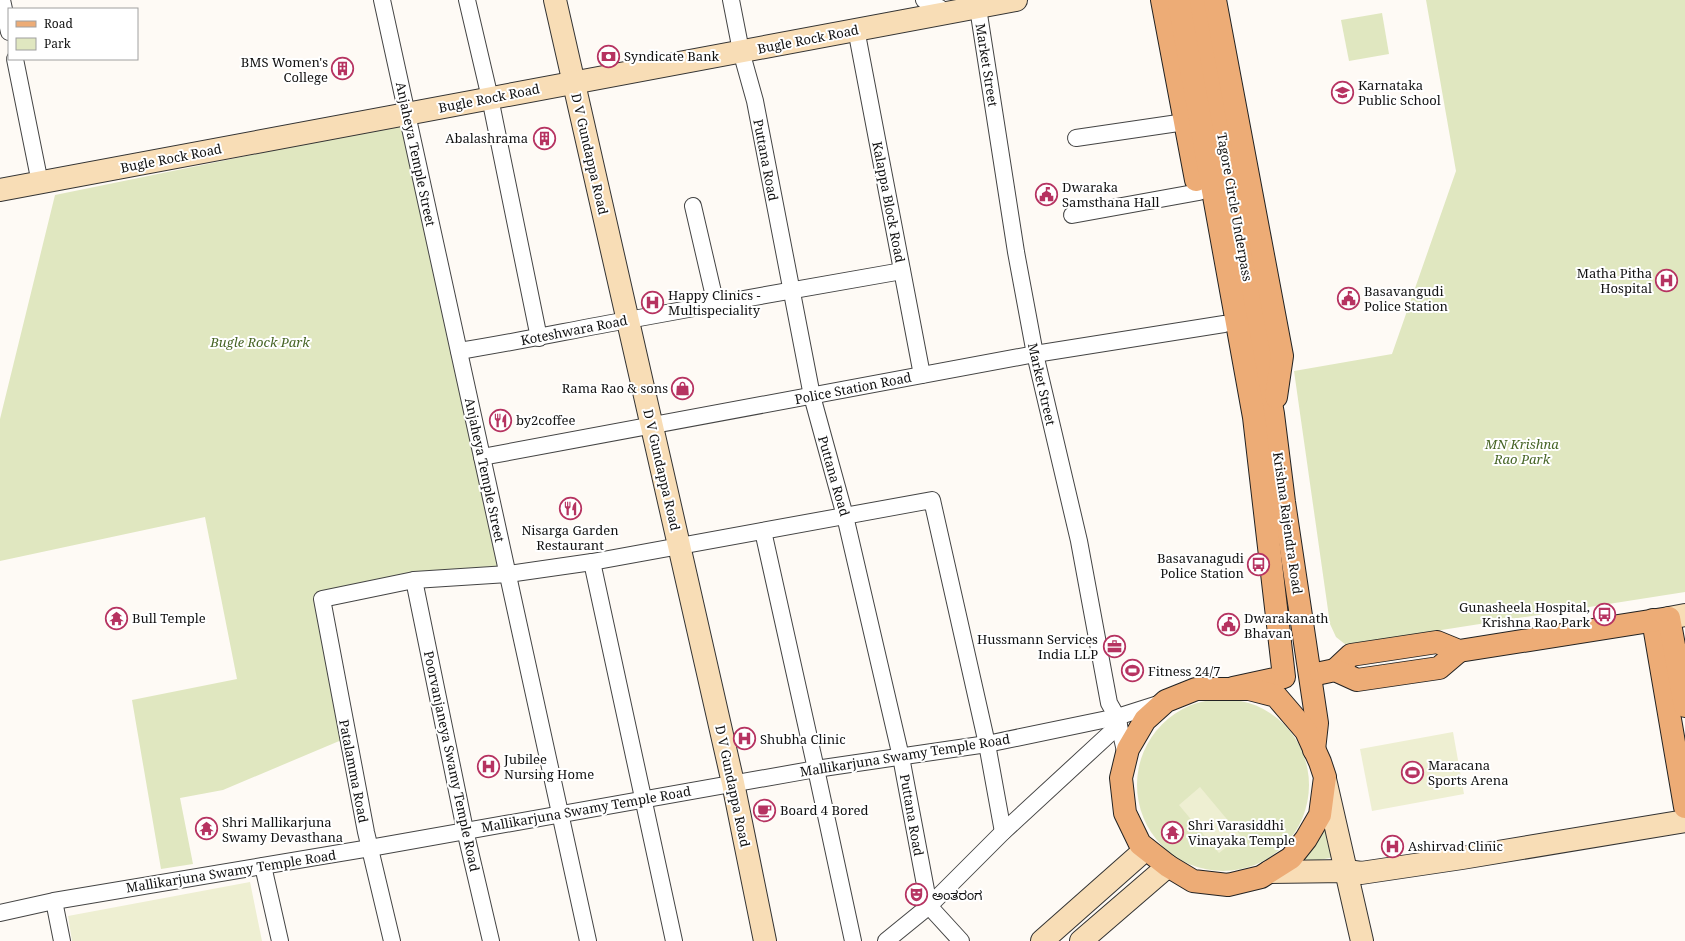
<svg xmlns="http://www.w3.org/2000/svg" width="1685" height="941" font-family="'Noto Serif','Noto Sans Kannada',serif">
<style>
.green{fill:#e0e7c0}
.pitch{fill:#eeefd2}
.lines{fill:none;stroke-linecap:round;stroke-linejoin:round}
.street-casing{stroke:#444;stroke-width:18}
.secondary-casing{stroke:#333;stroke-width:24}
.primary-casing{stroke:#222;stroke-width:24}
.street{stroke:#fff;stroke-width:16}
.secondary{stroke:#f8ddb6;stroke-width:22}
.primary{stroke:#edac76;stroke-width:22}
.labels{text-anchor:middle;stroke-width:4;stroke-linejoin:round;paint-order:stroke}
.street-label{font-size:13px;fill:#111;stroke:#fff}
.poi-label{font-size:13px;fill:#111;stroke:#fff;text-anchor:start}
.park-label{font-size:13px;font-style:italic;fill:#466425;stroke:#fff}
</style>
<rect width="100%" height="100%" fill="#fefaf5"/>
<g class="green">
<polygon points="1426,0 1685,0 1685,592 1346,645 1336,637 1330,624 1294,371 1392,354 1456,171"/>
<polygon points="1382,13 1389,54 1349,61 1341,20"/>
<polygon points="403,124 498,570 316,597 344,739 223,790 180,798 193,864 161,869 132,700 237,679 205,517 0,561 0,419 55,195"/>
<circle cx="1223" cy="785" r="86"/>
<polygon points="1328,818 1339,856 1295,865"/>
</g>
<g class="pitch">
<polygon points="1453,732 1464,794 1372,811 1360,749"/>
<polygon points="1200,787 1241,836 1219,853 1179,805"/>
<polygon points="250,882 262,941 72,941 68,916"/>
</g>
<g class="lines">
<defs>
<g id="street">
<polyline points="2,0 9,32"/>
<polyline points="382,0 588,941"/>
<polyline points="467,0 490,98 539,338"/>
<polyline points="731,0 741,51 755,101 812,396 845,516 901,757 929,906 961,941"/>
<polyline points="924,0 940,8 942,14"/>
<polyline points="978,8 1016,252 1035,354 1079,541 1109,703 1117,717 1126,755"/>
<polyline points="856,29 922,375"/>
<polyline points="15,59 40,183"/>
<polyline points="1076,138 1185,122"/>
<polyline points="693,206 716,305"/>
<polyline points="1072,215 1199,192"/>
<path d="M 459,351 C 516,342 572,330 628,320 C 719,303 811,287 902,271"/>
<polyline points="482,457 1035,354 1224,324"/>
<polyline points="763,531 816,769 853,941"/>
<polyline points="592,562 674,941"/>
<polyline points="414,580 465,830 491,941"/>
<polyline points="263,866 280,941"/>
<polyline points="54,901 62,941"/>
<polyline points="0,913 54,901 370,848 816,769 987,744 1117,717 1161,703"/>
<polyline points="392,941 366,832 322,599 414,580 508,574 592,562 932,500 987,744 1003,832"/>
<polyline points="886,941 929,906 1003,832 1119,725"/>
</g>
<g id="secondary">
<polyline points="555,0 733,783 765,941"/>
<polyline points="0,190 1016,0"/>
<polyline points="1669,618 1685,615"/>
<polyline points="1325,779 1362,941"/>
<polyline points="1269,872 1347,871 1361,873 1462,858 1685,821"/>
<polyline points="1042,941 1146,849"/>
<polyline points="1081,941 1168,866"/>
</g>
<g id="primary">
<polyline points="1162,0 1196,180"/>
<polyline points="1197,0 1273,414 1284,502 1317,723 1314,750"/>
<polyline points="1215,0 1282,356 1276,397"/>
<polyline points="1179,3 1254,417 1284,677 1233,688"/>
<polyline points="1653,620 1685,807"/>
<polyline points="1335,670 1351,655 1437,642 1459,651 1669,618 1685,706"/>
<polyline points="1321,673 1335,670 1357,680 1439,668 1459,651"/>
<polygon points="1196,689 1249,689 1276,696 1306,731 1320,762 1325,777 1320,815 1306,839 1291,858 1261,877 1228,885 1193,881 1168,866 1140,844 1125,813 1121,778 1128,749 1145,720 1166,701"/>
</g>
</defs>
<use href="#street" class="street-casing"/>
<use href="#secondary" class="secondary-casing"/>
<use href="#primary" class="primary-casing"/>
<use href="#street" class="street"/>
<use href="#secondary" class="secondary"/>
<use href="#primary" class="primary"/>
</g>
<defs>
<symbol id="bank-ring" viewBox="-11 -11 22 22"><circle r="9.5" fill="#fff" stroke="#b63361" stroke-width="1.5"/><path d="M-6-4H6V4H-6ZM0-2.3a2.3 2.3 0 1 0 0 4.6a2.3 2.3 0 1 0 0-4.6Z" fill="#b63361"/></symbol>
<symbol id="building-ring" viewBox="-11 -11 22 22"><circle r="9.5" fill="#fff" stroke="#b63361" stroke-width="1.5"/><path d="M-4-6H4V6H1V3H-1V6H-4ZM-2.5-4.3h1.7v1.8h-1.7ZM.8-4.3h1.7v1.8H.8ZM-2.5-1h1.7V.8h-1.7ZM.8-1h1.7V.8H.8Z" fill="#b63361"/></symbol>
<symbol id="school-ring" viewBox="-11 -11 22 22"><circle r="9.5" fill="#fff" stroke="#b63361" stroke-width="1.5"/><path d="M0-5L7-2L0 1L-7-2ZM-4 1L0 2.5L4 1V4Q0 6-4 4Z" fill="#b63361"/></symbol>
<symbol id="civic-ring" viewBox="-11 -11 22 22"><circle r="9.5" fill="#fff" stroke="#b63361" stroke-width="1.5"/><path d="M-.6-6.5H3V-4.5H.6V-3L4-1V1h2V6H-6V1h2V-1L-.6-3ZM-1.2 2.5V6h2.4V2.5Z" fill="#b63361"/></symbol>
<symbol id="hospital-ring" viewBox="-11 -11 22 22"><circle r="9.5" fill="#fff" stroke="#b63361" stroke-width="1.5"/><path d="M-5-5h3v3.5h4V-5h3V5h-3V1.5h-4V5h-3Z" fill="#b63361"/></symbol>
<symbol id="shop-ring" viewBox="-11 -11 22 22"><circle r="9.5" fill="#fff" stroke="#b63361" stroke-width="1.5"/><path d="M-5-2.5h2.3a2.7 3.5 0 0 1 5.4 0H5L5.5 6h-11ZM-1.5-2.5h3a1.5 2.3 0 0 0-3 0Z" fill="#b63361"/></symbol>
<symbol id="restaurant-ring" viewBox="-11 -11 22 22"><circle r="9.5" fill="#fff" stroke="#b63361" stroke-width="1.5"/><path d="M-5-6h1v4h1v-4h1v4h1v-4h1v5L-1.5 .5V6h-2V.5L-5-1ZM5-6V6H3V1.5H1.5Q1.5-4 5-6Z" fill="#b63361"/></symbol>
<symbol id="bus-ring" viewBox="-11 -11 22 22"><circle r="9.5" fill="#fff" stroke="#b63361" stroke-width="1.5"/><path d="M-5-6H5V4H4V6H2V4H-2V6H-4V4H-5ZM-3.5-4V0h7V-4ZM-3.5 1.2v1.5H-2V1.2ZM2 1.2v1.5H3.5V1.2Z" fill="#b63361"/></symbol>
<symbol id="temple-ring" viewBox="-11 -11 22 22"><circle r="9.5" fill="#fff" stroke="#b63361" stroke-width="1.5"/><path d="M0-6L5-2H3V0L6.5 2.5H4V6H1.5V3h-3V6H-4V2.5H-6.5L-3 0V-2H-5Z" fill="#b63361"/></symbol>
<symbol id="office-ring" viewBox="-11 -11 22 22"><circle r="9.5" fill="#fff" stroke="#b63361" stroke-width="1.5"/><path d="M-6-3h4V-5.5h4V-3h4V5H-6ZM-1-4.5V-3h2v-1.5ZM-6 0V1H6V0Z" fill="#b63361"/></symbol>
<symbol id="stadium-ring" viewBox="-11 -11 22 22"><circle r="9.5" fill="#fff" stroke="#b63361" stroke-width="1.5"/><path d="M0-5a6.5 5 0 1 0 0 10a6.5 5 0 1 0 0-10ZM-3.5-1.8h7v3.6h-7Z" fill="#b63361"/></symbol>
<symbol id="cafe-ring" viewBox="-11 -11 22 22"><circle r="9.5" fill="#fff" stroke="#b63361" stroke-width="1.5"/><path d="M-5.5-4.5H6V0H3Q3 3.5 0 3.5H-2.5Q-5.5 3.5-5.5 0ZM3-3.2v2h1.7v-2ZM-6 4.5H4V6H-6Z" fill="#b63361"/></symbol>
<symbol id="theatre-ring" viewBox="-11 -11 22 22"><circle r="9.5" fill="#fff" stroke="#b63361" stroke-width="1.5"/><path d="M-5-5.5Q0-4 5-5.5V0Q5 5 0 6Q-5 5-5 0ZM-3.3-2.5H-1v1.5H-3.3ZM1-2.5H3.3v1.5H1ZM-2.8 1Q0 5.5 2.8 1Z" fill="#b63361"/></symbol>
</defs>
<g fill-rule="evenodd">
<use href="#bank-ring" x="596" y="44" width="25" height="25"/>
<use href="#building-ring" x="330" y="56" width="25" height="25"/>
<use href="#school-ring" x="1330" y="80" width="25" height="25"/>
<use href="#building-ring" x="532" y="126" width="25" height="25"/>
<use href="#civic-ring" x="1034" y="182" width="25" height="25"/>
<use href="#hospital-ring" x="1654" y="268" width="25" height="25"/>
<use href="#civic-ring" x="1336" y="286" width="25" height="25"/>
<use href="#hospital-ring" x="640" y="290" width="25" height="25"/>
<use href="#shop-ring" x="670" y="376" width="25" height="25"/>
<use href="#restaurant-ring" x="488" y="408" width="25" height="25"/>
<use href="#restaurant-ring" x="558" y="496" width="25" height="25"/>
<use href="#bus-ring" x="1246" y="552" width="25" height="25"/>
<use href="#bus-ring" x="1592" y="602" width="25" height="25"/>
<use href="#temple-ring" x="104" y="606" width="25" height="25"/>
<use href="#civic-ring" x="1216" y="612" width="25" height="25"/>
<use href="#office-ring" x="1102" y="634" width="25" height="25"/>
<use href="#stadium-ring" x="1120" y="658" width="25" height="25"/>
<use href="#hospital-ring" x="732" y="726" width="25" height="25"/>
<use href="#hospital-ring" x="476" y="754" width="25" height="25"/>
<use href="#stadium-ring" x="1400" y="760" width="25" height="25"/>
<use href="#cafe-ring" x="752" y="798" width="25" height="25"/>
<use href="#temple-ring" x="194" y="816" width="25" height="25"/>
<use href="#temple-ring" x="1160" y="820" width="25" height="25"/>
<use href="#hospital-ring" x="1380" y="834" width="25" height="25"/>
<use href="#theatre-ring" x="904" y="882" width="25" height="25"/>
</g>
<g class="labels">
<g class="street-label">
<text transform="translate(808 39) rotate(-11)" y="5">Bugle Rock Road</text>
<text transform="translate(987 65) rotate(81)" y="5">Market Street</text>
<text transform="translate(489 98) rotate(-11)" y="5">Bugle Rock Road</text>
<text transform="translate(416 154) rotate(78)" y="5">Anjaheya Temple Street</text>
<text transform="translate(590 154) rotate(77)" y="5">D V Gundappa Road</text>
<text transform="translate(171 158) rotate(-11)" y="5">Bugle Rock Road</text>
<text transform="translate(766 160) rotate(79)" y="5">Puttana Road</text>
<text transform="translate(889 202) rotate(79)" y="5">Kalappa Block Road</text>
<text transform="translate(1235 207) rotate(80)" y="5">Tagore Circle Underpass</text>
<text transform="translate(574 330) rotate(-11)" y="5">Koteshwara Road</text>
<text transform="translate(1042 384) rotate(77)" y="5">Market Street</text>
<text transform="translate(853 388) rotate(-11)" y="5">Police Station Road</text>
<text transform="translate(485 470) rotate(78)" y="5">Anjaheya Temple Street</text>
<text transform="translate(662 470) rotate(77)" y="5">D V Gundappa Road</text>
<text transform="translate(834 476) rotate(74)" y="5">Puttana Road</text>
<text transform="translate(1288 523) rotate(82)" y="5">Krishna Rajendra Road</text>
<text transform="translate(905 755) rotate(-9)" y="5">Mallikarjuna Swamy Temple Road</text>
<text transform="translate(452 761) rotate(78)" y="5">Poorvanjaneya Swamy Temple Road</text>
<text transform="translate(354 771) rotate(79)" y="5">Patalamma Road</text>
<text transform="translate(733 786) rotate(78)" y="5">D V Gundappa Road</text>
<text transform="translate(586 809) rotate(-10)" y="5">Mallikarjuna Swamy Temple Road</text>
<text transform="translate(912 815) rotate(80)" y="5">Puttana Road</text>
<text transform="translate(231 871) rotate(-9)" y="5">Mallikarjuna Swamy Temple Road</text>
</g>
<g class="poi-label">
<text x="624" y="61">Syndicate Bank</text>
<text x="328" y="67" text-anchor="end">BMS Women's<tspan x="328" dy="15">College</tspan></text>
<text x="1358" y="90">Karnataka<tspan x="1358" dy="15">Public School</tspan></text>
<text x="528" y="143" text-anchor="end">Abalashrama</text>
<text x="1062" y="192">Dwaraka<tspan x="1062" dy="15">Samsthana Hall</tspan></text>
<text x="1652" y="278" text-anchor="end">Matha Pitha<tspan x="1652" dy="15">Hospital</tspan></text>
<text x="1364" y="296">Basavangudi<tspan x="1364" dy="15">Police Station</tspan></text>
<text x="668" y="300">Happy Clinics -<tspan x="668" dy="15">Multispeciality</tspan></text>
<text x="668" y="393" text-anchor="end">Rama Rao &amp; sons</text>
<text x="516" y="425">by2coffee</text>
<text x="570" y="535" text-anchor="middle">Nisarga Garden<tspan x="570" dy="15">Restaurant</tspan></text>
<text x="1244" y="563" text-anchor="end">Basavanagudi<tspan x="1244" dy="15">Police Station</tspan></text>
<text x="1590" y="612" text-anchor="end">Gunasheela Hospital,<tspan x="1590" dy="15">Krishna Rao Park</tspan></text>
<text x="132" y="623">Bull Temple</text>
<text x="1244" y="623">Dwarakanath<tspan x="1244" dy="15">Bhavan</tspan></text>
<text x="1098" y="644" text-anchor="end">Hussmann Services<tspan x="1098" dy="15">India LLP</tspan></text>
<text x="1148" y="676">Fitness 24/7</text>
<text x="760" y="744">Shubha Clinic</text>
<text x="504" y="764">Jubilee<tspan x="504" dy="15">Nursing Home</tspan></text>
<text x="1428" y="770">Maracana<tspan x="1428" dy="15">Sports Arena</tspan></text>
<text x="780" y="815">Board 4 Bored</text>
<text x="222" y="827">Shri Mallikarjuna<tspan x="222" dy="15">Swamy Devasthana</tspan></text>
<text x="1188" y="830">Shri Varasiddhi<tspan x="1188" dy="15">Vinayaka Temple</tspan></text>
<text x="1408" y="851">Ashirvad Clinic</text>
<text x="932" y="900">ಅಂತರಂಗ</text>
</g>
<g class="park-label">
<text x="260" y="347">Bugle Rock Park</text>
<text x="1522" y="449">MN Krishna<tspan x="1522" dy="15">Rao Park</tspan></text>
</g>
</g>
<rect x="8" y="8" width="130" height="52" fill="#ffffff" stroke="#a0a0a0"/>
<rect x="16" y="21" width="20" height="6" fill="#edac76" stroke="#a0a0a0"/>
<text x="44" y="28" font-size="12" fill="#111111">Road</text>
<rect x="16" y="38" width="20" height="12" fill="#e0e7c0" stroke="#a0a0a0"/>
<text x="44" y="48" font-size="12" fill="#111111">Park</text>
</svg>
